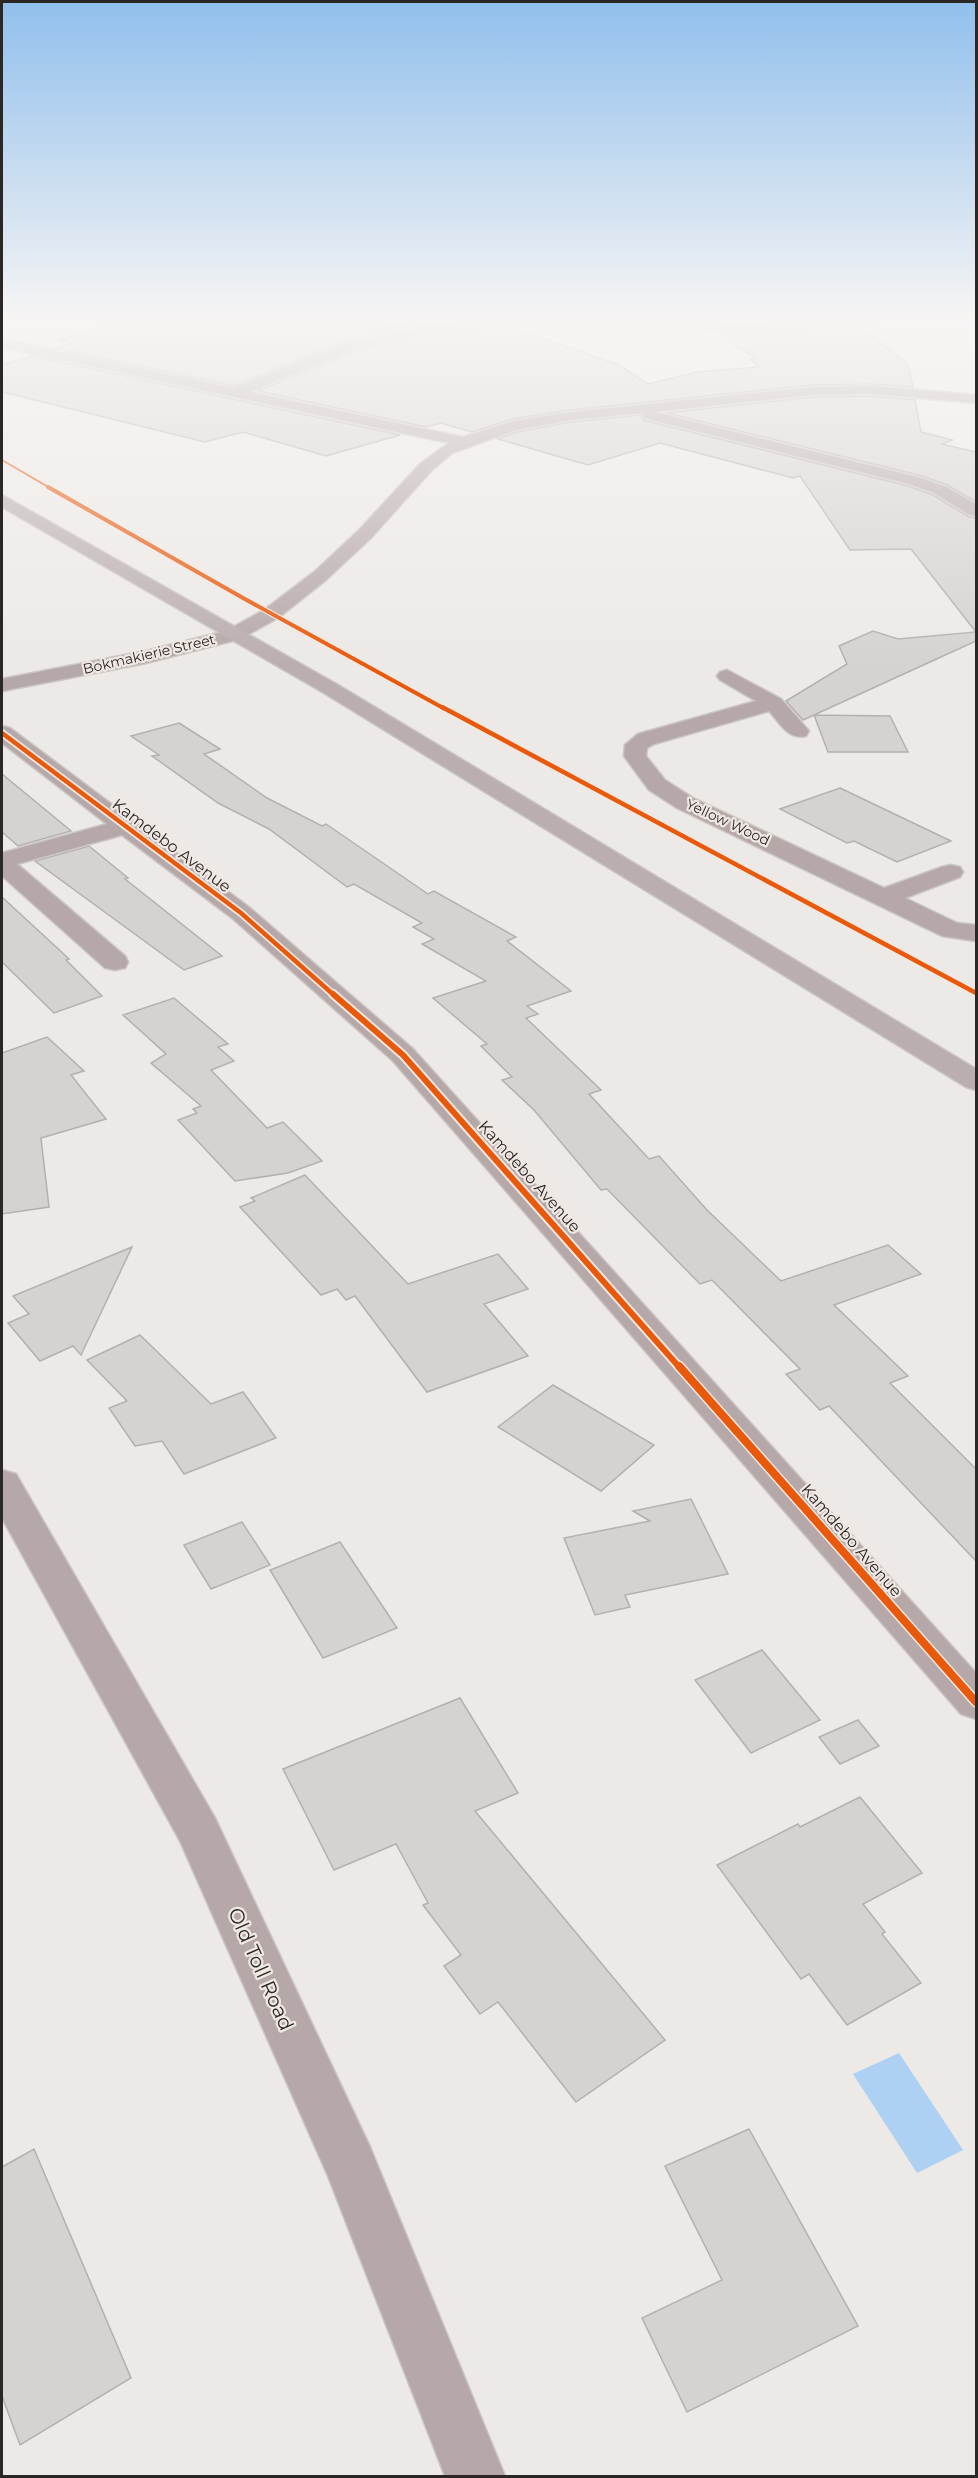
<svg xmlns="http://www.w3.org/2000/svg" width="978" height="2478" font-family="Montserrat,sans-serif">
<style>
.water{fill:#add0f3}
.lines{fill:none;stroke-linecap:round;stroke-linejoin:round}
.river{fill:#add0f3;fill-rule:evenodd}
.building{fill:#d6d2d1;stroke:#b3b0af;stroke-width:1.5}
.street-casing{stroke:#c9c6c4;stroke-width:3}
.highway-casing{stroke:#c9c6c4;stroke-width:3}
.street{fill:#b6a8a9;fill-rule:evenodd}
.highway{fill:#baaeaf;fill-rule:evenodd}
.cycleway-far4-casing{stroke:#f0e8e3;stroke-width:4}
.cycleway-far3-casing{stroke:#f0e8e3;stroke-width:6}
.cycleway-far2-casing{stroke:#f0e8e3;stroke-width:8}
.cycleway-far1-casing{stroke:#f0e8e3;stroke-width:10}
.cycleway-casing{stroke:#f0e8e3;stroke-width:11}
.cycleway-far4{stroke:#e8590c;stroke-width:2}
.cycleway-far3{stroke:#e8590c;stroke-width:4}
.cycleway-far2{stroke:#e8590c;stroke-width:4.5}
.cycleway-far1{stroke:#e8590c;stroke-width:6}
.cycleway{stroke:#e8590c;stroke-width:8}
.labels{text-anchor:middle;stroke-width:4.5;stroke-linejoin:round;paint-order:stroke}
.far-street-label{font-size:14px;fill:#2a2725;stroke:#f0e8e3}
.street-label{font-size:16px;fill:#2a2725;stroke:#f0e8e3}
.near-street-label{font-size:20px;fill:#2a2725;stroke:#f0e8e3}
</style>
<rect width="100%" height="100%" fill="#ede9e6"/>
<polygon class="water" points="899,2053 963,2150 917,2173 853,2074"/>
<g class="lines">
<polygon class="river" points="936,317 976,317 976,330 940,323"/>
</g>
<g class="building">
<polygon points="133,317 174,323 191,317 334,317 346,323 387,332 342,342 234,386 56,348 73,343 58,340"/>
<polygon points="383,317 474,317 410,326"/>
<polygon points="705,317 796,317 752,321"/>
<polygon points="858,325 908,364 913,387 872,384 813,385 571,410 513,419 472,432 441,423 426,427 258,391 353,352 412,338 493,327 511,327 619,365 648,384 697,372 759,367 750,359 756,358 736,346 721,332 752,333"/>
<polygon points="32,356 400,435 326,456 243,432 205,442 2,392 2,365"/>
<polygon points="872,396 915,400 921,432 952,440 942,444 976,452 976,502 947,485 922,476 667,413 813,397"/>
<polygon points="641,415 643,420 908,486 933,495 969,517 976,518 976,641 814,715 890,716 908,752 828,752 814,715 803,720 786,701 847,664 839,646 873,631 898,639 976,632 911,549 850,550 800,476 793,478 660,443 588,465 498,439 517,432 571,422"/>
<polygon points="179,723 220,749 204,754 267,798 322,826 326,824 428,894 434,891 516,937 507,941 571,991 527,1006 538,1014 526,1018 601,1090 589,1094 649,1159 659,1156 707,1210 781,1281 888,1245 921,1274 834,1305 908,1376 890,1383 976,1469 976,1561 829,1406 820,1410 786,1374 800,1369 712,1280 700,1284 607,1189 601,1190 534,1110 502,1080 512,1077 481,1046 487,1044 433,998 486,981 422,944 434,939 413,927 422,923 354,884 347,887 269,829 218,803 152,756 159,755 131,736"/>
<polygon points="2,774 71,831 18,846 2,832"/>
<polygon points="840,788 951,841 897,862 854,841 847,843 780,809"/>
<polygon points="89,846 128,878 125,879 222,956 184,970 35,861"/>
<polygon points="2,897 69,959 66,960 102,996 54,1013 2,962"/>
<polygon points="174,998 228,1044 218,1047 234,1061 211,1070 267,1128 283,1122 322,1161 288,1173 235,1181 178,1120 197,1113 193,1109 201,1106 151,1063 166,1054 123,1015"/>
<polygon points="47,1037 84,1071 71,1075 106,1119 41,1138 49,1207 2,1214 2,1053"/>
<polygon points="305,1175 408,1284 498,1254 528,1289 484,1304 528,1356 427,1392 355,1296 346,1300 337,1289 321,1295 240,1207 255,1201 251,1198"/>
<polygon points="132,1247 81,1355 73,1346 40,1361 8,1323 29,1314 13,1296"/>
<polygon points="140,1335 211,1404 243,1392 276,1438 184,1474 162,1441 135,1446 109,1408 127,1401 87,1360"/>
<polygon points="553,1385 654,1445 601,1491 498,1427"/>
<polygon points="691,1499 728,1574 625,1595 630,1607 595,1615 564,1538 650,1521 633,1511"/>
<polygon points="242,1522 270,1565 211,1589 184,1545"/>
<polygon points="340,1542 397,1628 323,1658 270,1570"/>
<polygon points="762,1650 820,1720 751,1753 695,1680"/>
<polygon points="460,1698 518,1793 475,1811 665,2040 576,2102 498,2002 480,2014 444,1966 461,1955 423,1905 428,1903 396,1844 334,1870 283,1769"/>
<polygon points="858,1720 879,1746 840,1764 819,1737"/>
<polygon points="860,1797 922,1873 863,1904 885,1932 882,1934 921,1983 847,2025 809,1974 801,1979 717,1865 798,1824 800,1827"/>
<polygon points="749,2129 858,2326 687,2412 642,2318 722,2280 665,2166"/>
<polygon points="34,2149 131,2378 20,2445 2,2396 2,2167"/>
</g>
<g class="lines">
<defs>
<g id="street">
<path d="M 336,317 L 378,318 L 410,328 L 493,317 L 594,317 L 752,323 L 827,317 L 882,317 L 876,321 L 752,331 L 542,323 L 493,325 L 412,336 L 352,350 L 250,392 L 463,437 L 513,421 L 571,412 L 813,387 L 872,386 L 976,395 L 976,403 L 872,394 L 813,395 L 654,412 L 921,478 L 946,487 L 976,504 L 976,516 L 970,515 L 934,493 L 909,484 L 644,418 L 643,413 L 571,420 L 516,430 L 452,453 L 432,470 L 371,538 L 326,580 L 278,618 L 240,639 L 146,663 L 2,691 L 2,679 L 146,651 L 226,631 L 264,610 L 314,572 L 359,530 L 420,464 L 449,443 L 2,347 L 2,339 L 234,388 L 343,344 L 397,332 C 384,328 343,323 336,317 Z"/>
<path d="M 727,670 L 781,699 L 809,731 L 806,736 C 788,740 780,723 769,711 L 654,744 L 647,748 L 646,756 L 665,780 L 693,798 L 884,888 L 942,867 L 951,865 L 960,867 L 963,872 L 960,877 L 905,898 L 957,923 L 976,925 L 976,941 L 942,936 L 677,808 L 649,790 L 624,756 L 625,745 L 638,734 L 756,701 L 720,680 L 717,676 L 720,672 Z"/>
<polygon points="2,726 10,728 250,908 413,1049 976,1673 976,1719 961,1714 393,1061 232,918 122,835 17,864 125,956 128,962 125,968 115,970 105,968 2,876 2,853 107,824 2,743"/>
<polygon points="2,1470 16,1474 215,1818 370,2147 505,2476 445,2476 328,2176 180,1841 2,1518"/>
</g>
<polygon id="highway" points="2,495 338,685 976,1069 976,1090 966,1087 324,693 2,507"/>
</defs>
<use href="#street" class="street-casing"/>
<use href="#highway" class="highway-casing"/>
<use href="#street" class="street"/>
<use href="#highway" class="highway"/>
<defs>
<polyline id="cycleway-far4" points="2,460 50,488"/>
<polyline id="cycleway-far3" points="48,487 243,598 445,709"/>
<g id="cycleway-far2">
<polyline points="442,707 976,993"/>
<polyline points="2,733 241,913 335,996"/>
</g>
<polyline id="cycleway-far1" points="333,994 403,1055 680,1368"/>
<polyline id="cycleway" points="679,1366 976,1702"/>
</defs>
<use href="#cycleway-far4" class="cycleway-far4-casing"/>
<use href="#cycleway-far3" class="cycleway-far3-casing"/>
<use href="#cycleway-far2" class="cycleway-far2-casing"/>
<use href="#cycleway-far1" class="cycleway-far1-casing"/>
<use href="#cycleway" class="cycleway-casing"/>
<use href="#cycleway-far4" class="cycleway-far4"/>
<use href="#cycleway-far3" class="cycleway-far3"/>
<use href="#cycleway-far2" class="cycleway-far2"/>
<use href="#cycleway-far1" class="cycleway-far1"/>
<use href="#cycleway" class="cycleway"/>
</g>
<linearGradient id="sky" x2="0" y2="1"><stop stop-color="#90bfec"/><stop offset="0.48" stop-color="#f7f5f4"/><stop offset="1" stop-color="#f7f5f4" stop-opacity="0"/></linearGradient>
<rect width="978" height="664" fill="url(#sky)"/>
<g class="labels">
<g class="far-street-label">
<text transform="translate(149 654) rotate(-13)" y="5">Bokmakierie Street</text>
<text transform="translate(728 822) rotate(25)" y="5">Yellow Wood</text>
</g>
<g class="street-label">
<text transform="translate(172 845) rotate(37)" y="6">Kamdebo Avenue</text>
<text transform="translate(530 1176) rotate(48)" y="6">Kamdebo Avenue</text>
<text transform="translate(852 1540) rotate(49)" y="6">Kamdebo Avenue</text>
</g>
<g class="near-street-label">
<text transform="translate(261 1969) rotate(66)" y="7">Old Toll Road</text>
</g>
</g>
<rect width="978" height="2478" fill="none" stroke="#2a2725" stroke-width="6"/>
</svg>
